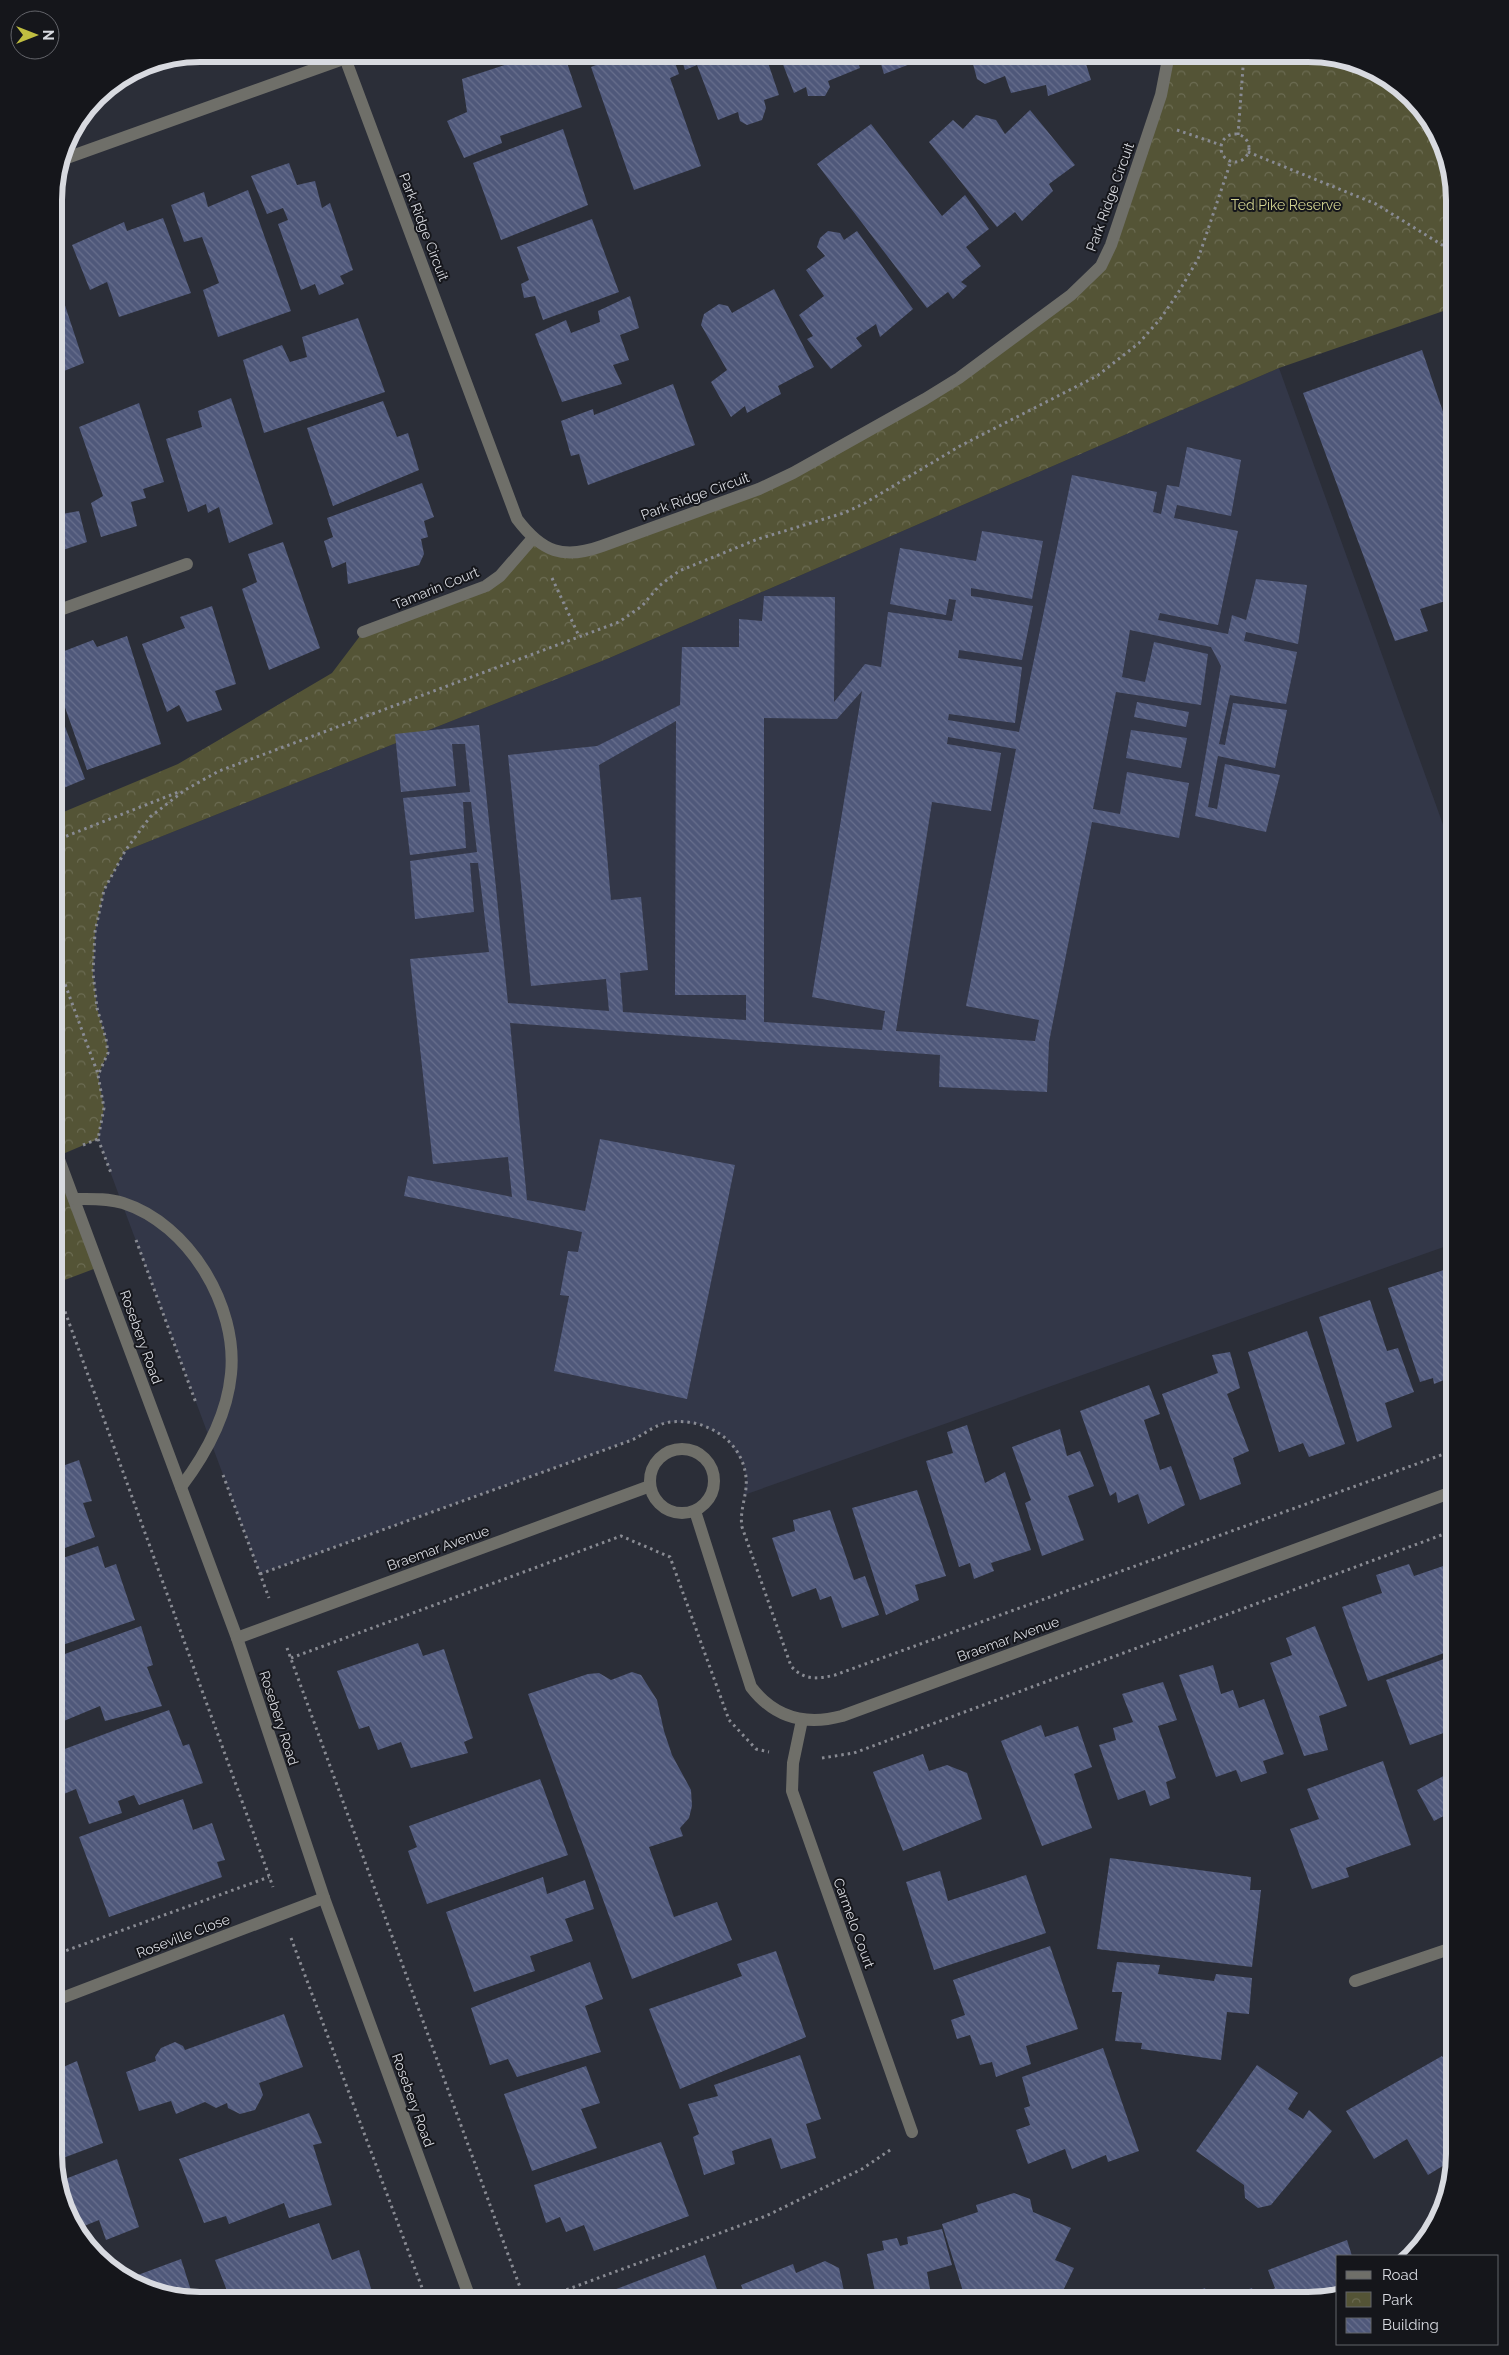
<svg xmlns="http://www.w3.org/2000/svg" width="1509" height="2355" font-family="Raleway,sans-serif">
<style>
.built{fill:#333748}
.park{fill:url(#park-crowns)}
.building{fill:url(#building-back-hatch);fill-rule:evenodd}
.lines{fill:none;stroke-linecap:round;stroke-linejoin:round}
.path{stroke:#898b93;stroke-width:3;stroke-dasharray:2.5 4;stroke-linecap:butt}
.minor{stroke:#6f6f69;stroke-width:12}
.labels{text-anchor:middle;stroke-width:4;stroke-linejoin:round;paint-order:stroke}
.street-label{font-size:14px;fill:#d8dae0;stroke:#15161b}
.park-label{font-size:14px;fill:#d2d390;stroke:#15161b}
.rim{fill:none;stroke:#d8dae0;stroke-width:6}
</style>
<defs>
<pattern id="park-crowns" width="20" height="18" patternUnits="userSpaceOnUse" patternTransform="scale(1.25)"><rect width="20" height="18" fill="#545436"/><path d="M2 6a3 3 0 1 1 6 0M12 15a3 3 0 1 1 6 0" fill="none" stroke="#6c6c53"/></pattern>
<pattern id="building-back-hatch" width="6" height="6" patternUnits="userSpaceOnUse" patternTransform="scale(1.25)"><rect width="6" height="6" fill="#4f587a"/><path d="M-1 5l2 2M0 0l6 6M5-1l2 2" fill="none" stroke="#686f8d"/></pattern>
</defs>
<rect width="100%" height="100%" fill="#2b2e38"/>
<polygon class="built" points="1279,368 1455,858 1455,1243 744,1495 747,1479 743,1463 726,1438 699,1424 670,1422 657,1425 632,1440 260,1574 98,1139 104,1108 98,1075 105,1062 106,1039 97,1008 93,973 95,932 104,890 125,851 607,659"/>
<polygon class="park" points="1169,54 1318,54 1390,79 1440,136 1455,201 1455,307 1279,368 607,659 125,851 104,890 95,932 93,973 97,1008 106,1039 108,1053 98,1075 104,1108 98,1139 58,1156 99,1267 54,1284 54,816 178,764 332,673 363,632 486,586 533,538 567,554 759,489 925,399 1101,266"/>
<g class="building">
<polygon points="538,54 540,60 564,54 582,107 500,136 502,143 464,158 447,121 467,112 462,79"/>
<polygon points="623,54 672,54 679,74 670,78 701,166 634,190 591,67"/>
<polygon points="680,54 765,54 779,95 764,100 766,108 762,120 747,125 740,121 738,112 718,120 697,65 685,70"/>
<polygon points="779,54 855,54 860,68 828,81 830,87 825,96 808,96 806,87 794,93"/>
<polygon points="878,54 916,54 918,61 884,74"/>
<polygon points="980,54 1083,54 1091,80 1048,96 1046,85 1011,93 1005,76 985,84 977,79 973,64"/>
<polygon points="1030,110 1075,165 1049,184 1053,191 1022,221 1015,212 997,227 929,142 953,120 963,129 976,115 996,120 1005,134"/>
<polygon points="871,124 942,216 965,195 989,229 966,247 981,266 961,282 967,286 953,299 948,292 927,308 817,164"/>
<polygon points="563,129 588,205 501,240 473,163"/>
<polygon points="289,163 297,185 315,181 322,208 330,203 353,270 340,276 344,284 319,295 315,284 301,290 278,224 288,220 283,208 267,214 251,176"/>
<polygon points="248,190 291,311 218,337 203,290 219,283 202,237 184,242 171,205 204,192 208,207"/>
<polygon points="163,218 191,293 119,317 107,282 90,290 72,245 124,222 127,231"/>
<polygon points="592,219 619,292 543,320 535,296 524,298 521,284 529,280 517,247"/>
<polygon points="828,231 840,233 844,240 857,231 913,309 880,337 876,324 856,338 862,346 831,369 807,339 813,336 799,315 824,296 806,270 825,256 817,247 820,238"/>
<polygon points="54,251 61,272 55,275 84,363 54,375"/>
<polygon points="774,289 814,367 778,386 781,394 747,413 745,406 731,417 711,382 727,370 701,325 704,314 719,304 728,306 732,313"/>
<polygon points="630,296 639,328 620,335 629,360 613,365 622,384 562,402 535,334 566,320 571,333 600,322 598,311"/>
<polygon points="358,318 385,392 264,433 243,360 282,345 290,362 307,357 302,337"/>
<polygon points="1422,350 1455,447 1455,598 1420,609 1428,631 1395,641 1303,393"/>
<polygon points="673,384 695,445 588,485 579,454 571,456 561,421 593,409 594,415"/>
<polygon points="231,398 273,524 229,543 219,507 208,513 206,504 188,512 166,439 202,427 198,411"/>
<polygon points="383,401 397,437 408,433 419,470 333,506 307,428"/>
<polygon points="139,403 164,482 143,489 146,498 131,502 137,526 101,537 91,503 103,496 79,427"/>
<polygon points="54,441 62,463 54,467"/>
<path d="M 1187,447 L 1241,460 L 1231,516 L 1177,505 L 1174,518 L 1238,531 L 1218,625 L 1160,613 L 1158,620 L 1228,634 L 1232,615 L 1246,620 L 1256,579 L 1307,585 L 1298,644 L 1246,632 L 1244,641 L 1297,652 L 1286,704 L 1230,695 L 1219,744 L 1225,745 L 1233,703 L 1287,710 L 1275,768 L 1218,756 L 1208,807 L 1217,809 L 1225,764 L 1280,775 L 1266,832 L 1195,816 L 1221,666 L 1211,647 L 1130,630 L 1122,677 L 1145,682 L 1154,642 L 1208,654 L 1201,705 L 1116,692 L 1093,809 L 1120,814 L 1127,772 L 1189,783 L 1179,838 L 1092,822 L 1049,1042 L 1047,1092 L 939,1087 L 940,1055 L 510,1023 L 527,1200 L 585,1211 L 600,1139 L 735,1165 L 687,1399 L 554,1371 L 569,1296 L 560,1295 L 568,1251 L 578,1252 L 582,1232 L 404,1196 L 408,1176 L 512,1197 L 508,1157 L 433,1164 L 410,959 L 489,952 L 478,863 L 470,863 L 474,912 L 415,919 L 410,861 L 477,852 L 471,802 L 463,802 L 466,848 L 410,855 L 403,798 L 470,792 L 465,744 L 452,744 L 456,786 L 401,792 L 395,734 L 479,725 L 508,1003 L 609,1011 L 606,979 L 531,986 L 508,755 L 597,746 L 680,705 L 682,647 L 739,647 L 739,619 L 762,621 L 764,596 L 835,597 L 834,702 L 865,664 L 881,667 L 888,612 L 952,621 L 956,600 L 949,599 L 946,615 L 890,604 L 900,548 L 976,561 L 982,531 L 1043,541 L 1032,599 L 971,588 L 971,596 L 1033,606 L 1022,660 L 959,650 L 958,658 L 1022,667 L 1015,723 L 949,714 L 948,720 L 1019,732 L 1072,475 L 1157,492 L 1153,512 L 1161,514 L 1167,485 L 1179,487 ZM 862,691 L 812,997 L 885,1011 L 882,1030 L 764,1022 L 764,718 L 837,719 ZM 676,721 L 675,995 L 746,995 L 746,1020 L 623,1012 L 620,973 L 648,970 L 641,897 L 611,900 L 599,765 ZM 948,737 L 1016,749 L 966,1006 L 1039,1020 L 1035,1041 L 896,1031 L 932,802 L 991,811 L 1001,753 L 947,744 Z"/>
<polygon points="422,483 434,517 424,521 428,537 421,539 424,554 419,565 348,584 346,562 332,568 324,541 333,537 327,518"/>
<polygon points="54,491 62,514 79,511 87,542 54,553"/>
<polygon points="283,542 320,648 269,670 242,589 257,582 248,554"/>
<polygon points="212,606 236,684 215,691 222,710 187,722 179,705 167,712 142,644 185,628 180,617"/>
<polygon points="127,636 161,744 87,770 54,676 54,655 93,640 97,647"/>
<polygon points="1137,702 1189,712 1186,727 1134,717"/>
<polygon points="56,703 85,779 54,792 54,704"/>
<polygon points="1131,730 1187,738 1181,768 1126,758"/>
<polygon points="1450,1268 1455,1283 1455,1379 1454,1376 1434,1384 1433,1378 1420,1382 1388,1288"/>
<polygon points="1370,1300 1387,1351 1398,1348 1414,1392 1385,1403 1392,1427 1357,1442 1319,1317"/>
<polygon points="1307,1331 1345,1444 1309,1457 1303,1443 1279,1452 1248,1352"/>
<polygon points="1230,1352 1240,1388 1227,1394 1249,1451 1233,1458 1241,1484 1200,1500 1162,1394 1218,1373 1212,1355"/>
<polygon points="1149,1385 1160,1414 1144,1420 1160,1470 1171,1466 1185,1505 1148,1524 1138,1494 1118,1503 1116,1492 1110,1496 1080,1411"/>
<polygon points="967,1425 985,1483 1005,1472 1031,1550 991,1563 994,1571 974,1579 970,1563 959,1567 926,1461 953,1453 947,1432"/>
<polygon points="1060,1429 1067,1456 1080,1451 1094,1486 1068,1496 1084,1540 1042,1556 1025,1503 1031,1500 1012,1447"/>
<polygon points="79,1460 92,1501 83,1503 95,1537 54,1552 54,1469"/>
<polygon points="917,1490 946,1576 915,1585 919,1600 886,1615 852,1508"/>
<polygon points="830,1510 854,1580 865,1576 879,1615 842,1628 831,1596 820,1600 816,1588 792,1597 772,1538 795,1531 793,1520"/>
<polygon points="98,1546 105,1568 116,1564 135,1620 54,1648 54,1561"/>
<polygon points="1455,1562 1455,1649 1368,1681 1342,1607 1382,1593 1376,1575 1409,1564 1414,1576"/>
<polygon points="141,1626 153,1665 147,1667 162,1706 105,1721 100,1706 59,1723 54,1720 54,1658"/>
<polygon points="1315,1626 1347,1706 1319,1716 1328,1750 1304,1756 1270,1663 1292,1655 1286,1638"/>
<polygon points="418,1643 423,1656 444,1649 473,1738 464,1742 468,1753 411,1768 401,1742 378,1750 369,1726 359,1729 337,1671"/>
<polygon points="1455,1655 1455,1740 1452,1741 1449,1731 1410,1745 1386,1680"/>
<polygon points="1213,1665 1221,1694 1233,1690 1239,1708 1264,1699 1284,1754 1263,1761 1267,1773 1241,1782 1236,1770 1216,1777 1179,1675"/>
<polygon points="632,1672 641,1675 657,1700 664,1731 672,1755 691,1790 692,1806 689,1818 680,1828 683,1836 649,1847 674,1917 717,1902 732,1940 632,1979 528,1694 588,1674 599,1673 611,1680"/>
<polygon points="1163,1682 1177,1720 1158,1726 1176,1778 1166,1782 1170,1798 1150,1806 1145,1790 1118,1800 1099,1745 1116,1740 1113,1728 1133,1722 1122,1694"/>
<polygon points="169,1710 183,1746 189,1744 203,1783 139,1805 134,1795 118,1801 122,1813 89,1824 76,1789 54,1798 54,1753"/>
<polygon points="1041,1725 1045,1737 1078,1726 1092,1767 1074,1774 1092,1828 1042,1846 1001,1741"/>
<polygon points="923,1754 929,1771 947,1765 967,1773 982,1819 903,1851 873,1772"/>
<polygon points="1383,1761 1411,1845 1346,1868 1349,1877 1312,1889 1290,1829 1319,1819 1307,1789"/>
<polygon points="1453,1771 1455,1774 1455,1810 1434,1821 1417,1790"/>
<polygon points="540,1779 568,1855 427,1904 408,1851 417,1847 409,1826"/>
<polygon points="183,1799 193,1830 212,1823 225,1860 217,1862 222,1877 109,1917 79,1837"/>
<polygon points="1110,1858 1251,1877 1250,1890 1261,1890 1252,1967 1097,1949"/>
<polygon points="940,1871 948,1901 1026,1875 1046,1933 934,1970 906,1882"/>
<polygon points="543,1877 547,1894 585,1880 594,1909 565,1919 573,1941 530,1956 535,1971 474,1992 446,1912"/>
<polygon points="1050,1946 1078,2029 1026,2046 1031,2064 996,2077 992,2062 980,2065 970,2035 957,2039 951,2020 965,2015 953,1980"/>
<polygon points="776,1951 806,2037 680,2089 649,2009 742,1976 737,1964"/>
<polygon points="590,1962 603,1999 585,2006 601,2052 517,2077 508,2059 490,2065 471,2008"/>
<polygon points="1117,1962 1160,1965 1158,1974 1214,1981 1216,1974 1252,1978 1249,2014 1227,2012 1221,2060 1141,2049 1142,2043 1115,2041 1122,1992 1112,1992"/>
<polygon points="284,2014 303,2067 259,2083 263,2095 255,2110 240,2114 228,2108 227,2103 216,2108 205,2102 176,2114 171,2101 139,2111 126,2072 156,2061 155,2057 161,2048 175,2042 183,2046 185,2050"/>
<polygon points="1103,2048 1139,2151 1108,2162 1106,2155 1072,2169 1065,2149 1028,2164 1016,2130 1030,2125 1024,2108 1030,2106 1022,2077"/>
<polygon points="800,2055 821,2119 806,2124 816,2158 781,2169 771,2138 732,2151 735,2164 704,2175 693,2137 699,2134 688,2104 718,2096 714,2085"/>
<polygon points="1442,2056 1455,2076 1454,2159 1428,2175 1407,2139 1374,2159 1346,2111"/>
<polygon points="77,2061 103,2143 55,2161 54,2071"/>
<polygon points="1257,2065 1298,2093 1288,2109 1303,2119 1309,2110 1332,2131 1271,2205 1258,2208 1245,2198 1244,2185 1196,2151"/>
<polygon points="586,2066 600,2103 581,2109 597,2148 532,2171 504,2094"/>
<polygon points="309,2113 322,2143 313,2145 332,2205 289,2218 284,2203 229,2224 226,2216 204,2223 179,2159"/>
<polygon points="661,2142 689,2216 594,2251 584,2225 566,2232 560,2217 546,2223 534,2185"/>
<polygon points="117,2159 139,2227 106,2240 99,2220 84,2226 90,2243 69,2219 60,2181"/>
<polygon points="1014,2193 1030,2199 1033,2212 1071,2228 1055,2260 1074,2268 1058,2301 966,2301 942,2224 978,2212 976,2205"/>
<polygon points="319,2223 332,2260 359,2250 375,2301 334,2301 333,2297 321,2301 263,2301 259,2290 231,2301 215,2260"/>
<polygon points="942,2229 952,2265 927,2272 932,2300 877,2301 867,2254 884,2250 882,2241 897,2238 900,2246 908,2244 907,2237"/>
<polygon points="1347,2240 1352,2256 1338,2256 1338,2294 1308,2301 1266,2301 1264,2294 1275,2288 1268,2270"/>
<polygon points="705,2255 720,2298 730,2294 732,2301 609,2301 606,2293"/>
<polygon points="181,2259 194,2300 127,2279"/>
<polygon points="825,2261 839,2268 844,2291 842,2301 747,2301 741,2285 793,2264 796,2273"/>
<polygon points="1205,2288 1209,2301 1171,2301"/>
<polygon points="1252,2288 1256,2301 1215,2301"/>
</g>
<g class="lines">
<g class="path">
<polyline points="1177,130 1221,145"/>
<circle cx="1235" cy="148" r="14"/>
<polyline points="1238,135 1244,54"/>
<polyline points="1248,152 1376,204 1455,253"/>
<polyline points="552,578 579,636"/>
<polyline points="54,841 181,791"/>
<polyline points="54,954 98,1074"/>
<polyline points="98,1139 111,1173"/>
<polyline points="83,1145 98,1139 104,1108 98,1075 108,1053 106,1039 97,1008 93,973 95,932 104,890 125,851 150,817 185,790 219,771 619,622 642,606 659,586 679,571 758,539 844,513 865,503 960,446 1097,376 1139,343 1161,318 1178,293 1198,259 1231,161"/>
<polyline points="136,1240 196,1403"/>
<polyline points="54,1281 273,1887"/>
<polyline points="223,1475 269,1598"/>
<path d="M 260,1574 L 632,1440 C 645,1434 656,1424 670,1422 C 706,1418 742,1440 746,1477 C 748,1494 739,1510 742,1527 L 791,1666 C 804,1681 818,1679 835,1675 L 1455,1450"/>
<polyline points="287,1648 525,2301"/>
<polyline points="291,1658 621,1536 670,1557 729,1720 756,1749 769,1752"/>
<polyline points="822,1758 854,1753 1455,1530"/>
<polyline points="291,1938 427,2301"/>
<polyline points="54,1955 269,1877"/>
<polyline points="536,2301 766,2216 862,2169 893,2148"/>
</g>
<g class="minor">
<path d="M 345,58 L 517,519 C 542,552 563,560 602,546 L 759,489 L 793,473 L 925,399 L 959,378 L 1071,295 L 1101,266 L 1111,245 L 1161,95 L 1169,54"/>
<polyline points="61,160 357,54"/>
<polyline points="54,612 187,564"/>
<polyline points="363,632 486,586 500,576 533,538"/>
<polyline points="54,1146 237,1638 324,1898 471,2301"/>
<path d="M 74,1199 C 90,1199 107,1198 123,1203 C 189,1224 238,1306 231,1374 C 227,1416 206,1454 181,1487"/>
<circle cx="682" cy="1481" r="32"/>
<path d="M 695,1511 L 751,1687 C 774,1717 805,1726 842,1716 L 1455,1491"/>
<polyline points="237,1638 650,1486"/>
<polyline points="802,1720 793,1763 792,1791 912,2132"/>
<polyline points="1355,1981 1455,1947"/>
<polyline points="54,2001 324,1898"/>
</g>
</g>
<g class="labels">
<g class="street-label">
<text transform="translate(1110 197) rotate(-70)" y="5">Park Ridge Circuit</text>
<text transform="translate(424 227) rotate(69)" y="5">Park Ridge Circuit</text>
<text transform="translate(695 496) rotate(-20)" y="5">Park Ridge Circuit</text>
<text transform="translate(436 588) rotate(-22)" y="5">Tamarin Court</text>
<text transform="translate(141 1337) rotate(70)" y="5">Rosebery Road</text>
<text transform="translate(438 1548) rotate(-20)" y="5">Braemar Avenue</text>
<text transform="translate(1008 1639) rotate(-20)" y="5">Braemar Avenue</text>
<text transform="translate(279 1718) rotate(72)" y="5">Rosebery Road</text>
<text transform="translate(854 1923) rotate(70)" y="5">Carmelo Court</text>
<text transform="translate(183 1936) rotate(-21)" y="5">Roseville Close</text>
<text transform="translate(413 2100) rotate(70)" y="5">Rosebery Road</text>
</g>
<g class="park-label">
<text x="1286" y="210">Ted Pike Reserve</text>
</g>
</g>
<path d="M0 0H1509V2355H0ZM200 62H1308A138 138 0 0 1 1446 200V2154A138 138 0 0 1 1308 2292H200A138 138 0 0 1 62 2154V200A138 138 0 0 1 200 62Z" fill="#15161b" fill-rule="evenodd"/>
<path class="rim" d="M200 62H1308A138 138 0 0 1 1446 200V2154A138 138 0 0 1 1308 2292H200A138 138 0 0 1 62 2154V200A138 138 0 0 1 200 62Z"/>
<rect x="1336" y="2255" width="162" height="90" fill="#15161b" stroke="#63646a"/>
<rect x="1346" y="2271" width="25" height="8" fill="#6f6f69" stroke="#63646a"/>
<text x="1382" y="2280" font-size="15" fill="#d8dae0">Road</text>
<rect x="1346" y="2292" width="25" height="15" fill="url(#park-crowns)" stroke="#63646a"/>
<text x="1382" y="2305" font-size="15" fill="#d8dae0">Park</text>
<rect x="1346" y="2318" width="25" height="15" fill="url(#building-back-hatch)" stroke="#63646a"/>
<text x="1382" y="2330" font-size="15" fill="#d8dae0">Building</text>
<g transform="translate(35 35) rotate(90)"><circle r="24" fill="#15161b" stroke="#63646a"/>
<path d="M0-4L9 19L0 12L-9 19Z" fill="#c0be41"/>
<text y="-8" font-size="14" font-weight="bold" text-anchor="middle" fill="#d8dae0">N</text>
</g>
</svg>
